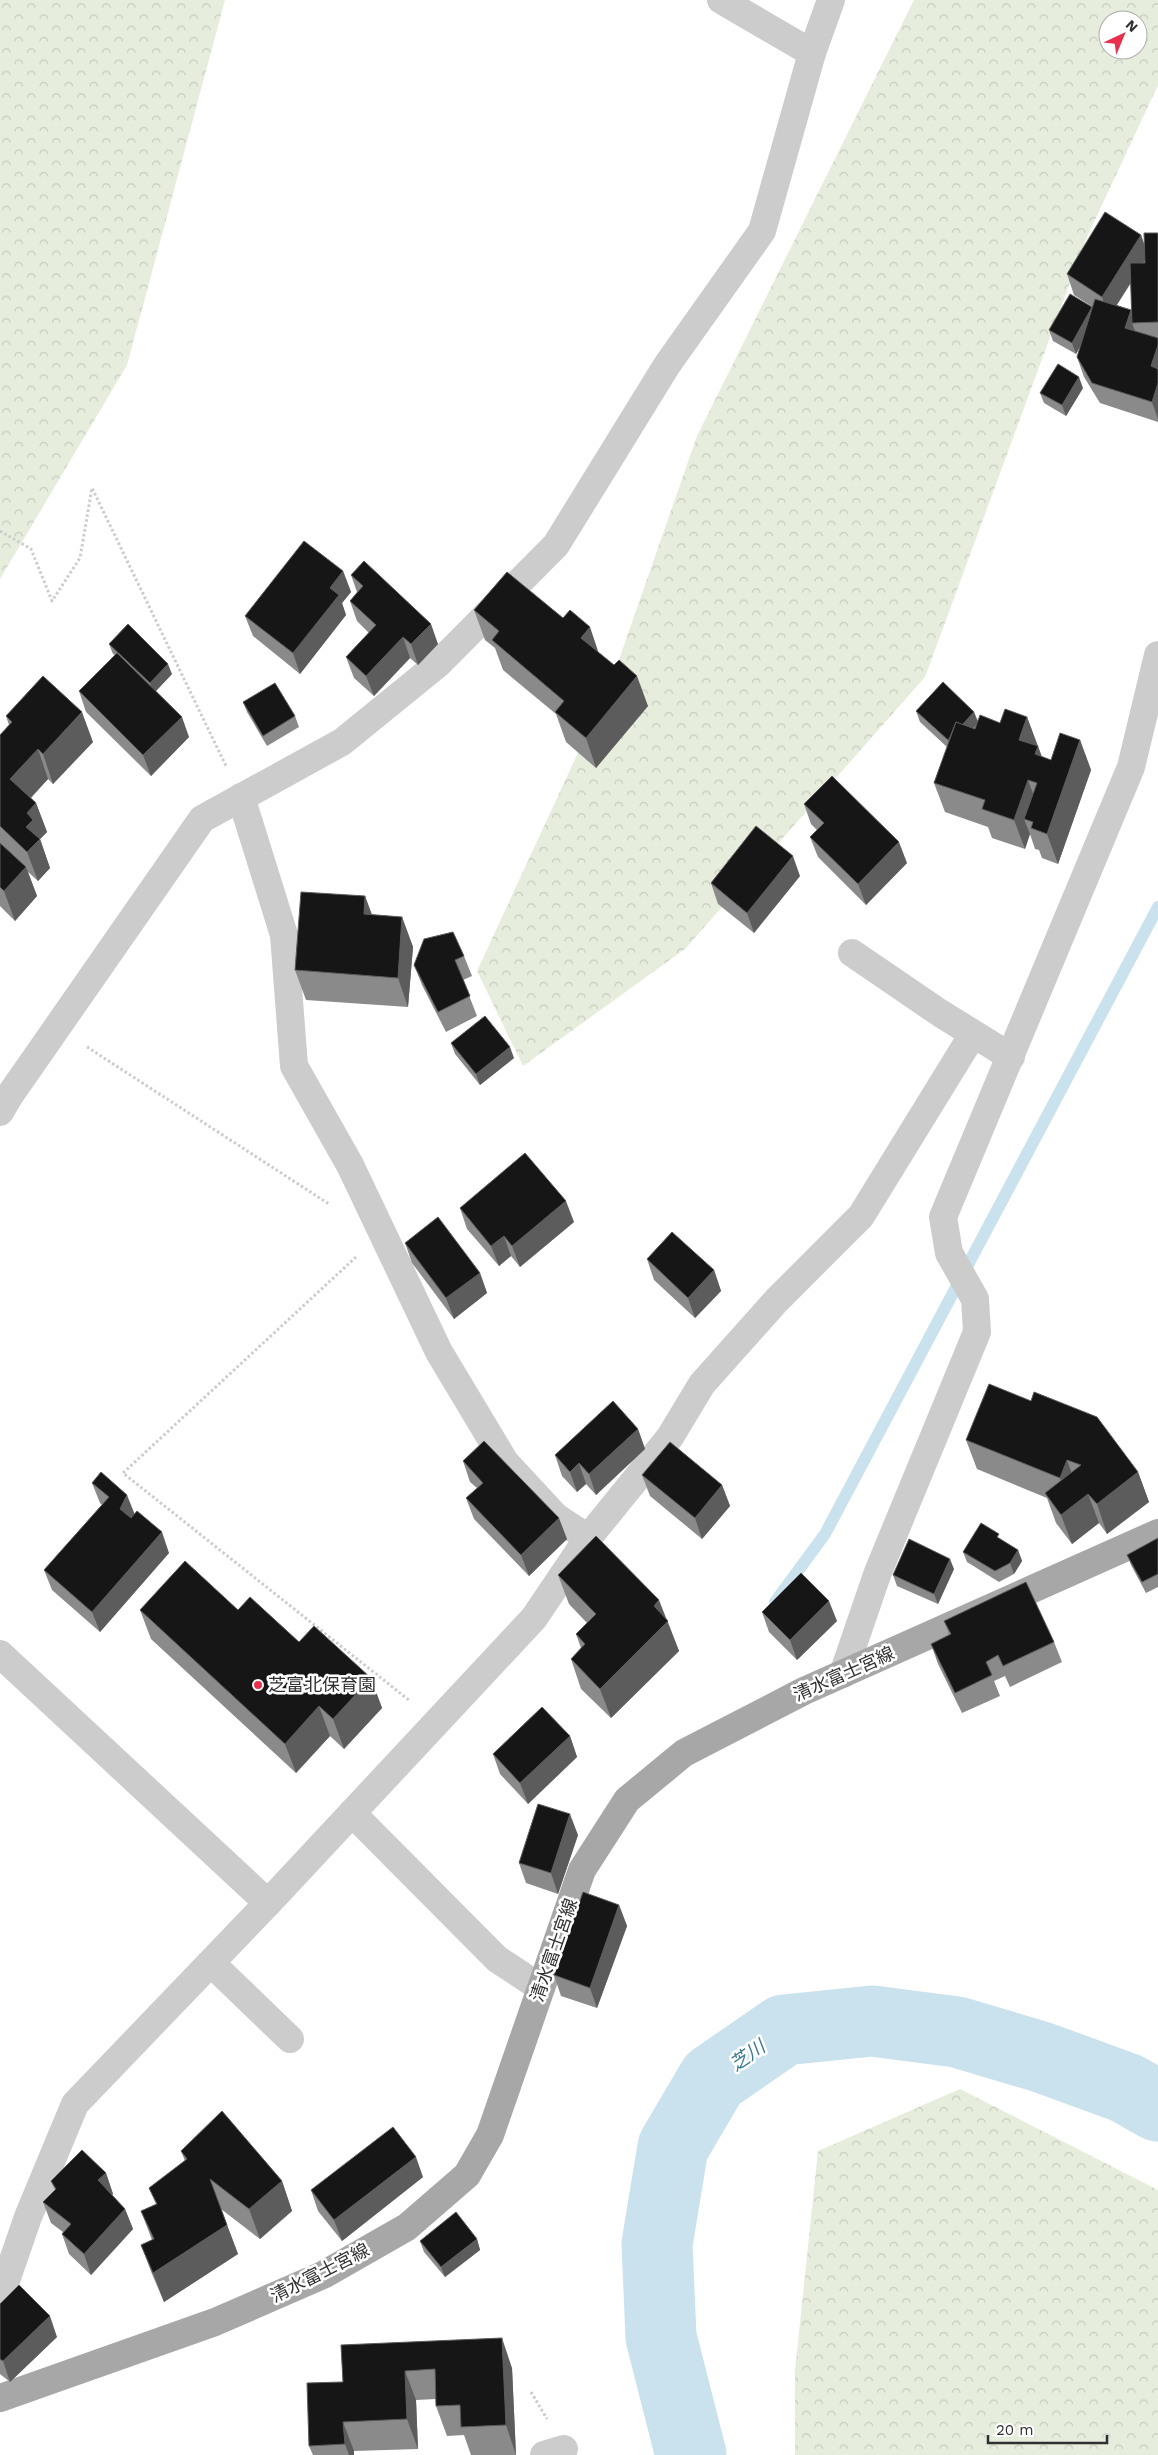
<svg xmlns="http://www.w3.org/2000/svg" width="1158" height="2455" font-family="'Work Sans','Noto Sans JP',sans-serif">
<style>
.forest{fill:url(#forest-crowns);fill-rule:evenodd}
.lines{fill:none;stroke-linecap:round;stroke-linejoin:round}
.stream{stroke:#c9e2ed;stroke-width:12}
.river{stroke:#c9e2ed;stroke-width:71}
.path{stroke:#ccc;stroke-width:3;stroke-dasharray:2.5 2.5;stroke-linecap:butt}
.minor{stroke:#ccc;stroke-width:28}
.major{stroke:#a7a7a7;stroke-width:28}
.wall{fill:#8a8a8a;fill-rule:evenodd}
.shaded-wall{fill:#5c5c5c}
.building{fill:#161616;stroke:#5c5c5c}
.poi-dot{fill:#e82f4d;stroke:#fff;stroke-width:2}
.labels{text-anchor:middle;stroke-width:5;stroke-linejoin:round;paint-order:stroke}
.street-label{font-size:18px;fill:#2f2f2f;stroke:#fff}
.poi-label{font-size:18px;fill:#2f2f2f;stroke:#fff;text-anchor:start}
.water-label{font-size:19px;font-style:italic;fill:#3b7993;stroke:#fff}
</style>
<defs>
<pattern id="forest-crowns" width="20" height="18" patternUnits="userSpaceOnUse" patternTransform="scale(1.25)"><rect width="20" height="18" fill="#e7eddd"/><path d="M2 6a3 3 0 1 1 6 0M12 15a3 3 0 1 1 6 0" fill="none" stroke="#c6ccbe"/></pattern>
</defs>
<rect width="100%" height="100%" fill="#fff"/>
<g class="forest">
<polygon points="0,0 225,0 127,365 0,579"/>
<path d="M 914,0 L 1158,0 L 1158,85 L 1087,237 L 925,677 L 685,949 L 523,1066 L 477,971 L 613,677 L 697,436 ZM 1108,20 L 1138,20 L 1138,50 L 1108,50 Z"/>
<polygon points="960,2089 1158,2190 1158,2455 795,2455 795,2371 818,2151"/>
</g>
<g class="lines">
<polyline class="stream" points="775,1602 825,1534 1158,907"/>
<polyline class="river" points="691,2455 661,2337 657,2244 673,2147 713,2079 784,2030 872,2021 957,2032 1041,2057 1126,2088 1158,2106"/>
<g class="path">
<polyline points="0,531 31,549 52,601 80,558 92,488 226,766"/>
<polyline points="87,1047 329,1204"/>
<polyline points="356,1257 123,1473 410,1701"/>
<polyline points="531,2392 547,2419"/>
</g>
<g class="minor">
<polyline points="721,0 812,53"/>
<polyline points="241,797 284,935 294,1066 350,1165 439,1352 505,1462 556,1517 588,1538"/>
<polyline points="852,953 940,1013 1011,1057"/>
<polyline points="0,1112 10,1095 202,819 342,742 438,664 556,545 667,365 762,231 812,53 831,0"/>
<polyline points="0,1654 268,1903"/>
<polyline points="843,1674 878,1572 977,1332 975,1299 949,1253 943,1217 1131,767 1158,655"/>
<polyline points="352,1813 497,1959 541,1988"/>
<polyline points="211,1963 290,2039"/>
<polyline points="0,2298 28,2217 75,2104 268,1903 534,1618 588,1538 670,1437 702,1384 777,1300 861,1216 973,1034"/>
<polyline points="544,2455 564,2449"/>
</g>
<polyline class="major" points="0,2398 215,2322 323,2275 407,2227 467,2175 490,2135 582,1870 627,1800 684,1753 804,1691 1158,1533"/>
</g>
<g class="wall">
<path d="M 1158,233 L 1158,422 L 1100,403 L 1084,377 L 1077,357 L 1081,345 L 1076,354 L 1053,341 L 1049,330 L 1093,307 L 1074,295 L 1067,274 L 1141,235 L 1144,245 ZM 1131,283 L 1132,312 L 1131,310 L 1117,305 Z"/>
<polygon points="1083,388 1066,416 1044,403 1040,393"/>
<polygon points="343,571 351,592 342,603 346,615 300,674 253,636 245,616"/>
<polygon points="351,575 438,644 418,665 410,658 374,696 354,678 346,657 369,633 357,621 350,601 357,592"/>
<polygon points="474,610 599,653 648,706 596,768 566,742 556,714 503,670 495,648 485,640"/>
<polygon points="109,644 172,674 156,691 189,737 151,776 86,712 79,691 115,655 113,654"/>
<polygon points="243,702 295,716 299,727 267,746 247,712"/>
<polygon points="916,711 974,712 978,721 1000,723 1027,717 1042,757 1051,760 1080,740 1091,770 1058,864 1042,858 1039,850 1035,849 1030,834 1025,849 992,838 988,827 945,812 934,783 947,747 920,722"/>
<polygon points="6,716 93,742 53,784 48,779 31,798 36,803 47,832 40,839 50,868 38,881 28,872 37,896 15,921 0,906 0,735 9,725"/>
<polygon points="804,804 907,863 866,905 818,857 810,837 817,830 811,824"/>
<polygon points="800,876 754,933 718,904 711,883"/>
<polygon points="365,896 372,915 402,917 413,947 408,1007 306,1000 295,970"/>
<polygon points="464,956 472,976 463,980 477,1016 446,1032 422,985 414,965"/>
<polygon points="451,1043 514,1058 480,1085 455,1054"/>
<polygon points="460,1208 574,1222 520,1267 511,1256 499,1266 467,1229"/>
<polygon points="405,1243 480,1273 487,1293 454,1319 412,1263"/>
<polygon points="647,1259 714,1270 721,1291 695,1318 654,1280"/>
<polygon points="638,1429 645,1449 596,1495 586,1484 577,1492 562,1476 555,1455"/>
<polygon points="966,1440 1138,1472 1149,1502 1107,1534 1099,1523 1072,1544 1056,1523 1047,1498 977,1469"/>
<polygon points="463,1461 567,1539 529,1576 474,1519 466,1498 477,1488 470,1482"/>
<polygon points="642,1475 722,1485 730,1506 702,1539 650,1496"/>
<polygon points="92,1483 134,1514 169,1553 100,1632 52,1590 44,1570 102,1505 100,1503"/>
<polygon points="1158,1538 1158,1587 1146,1593 1131,1565 1127,1555"/>
<polygon points="1000,1539 1018,1550 1022,1561 1014,1574 999,1582 967,1562 963,1552"/>
<polygon points="954,1569 938,1604 897,1586 893,1575"/>
<polygon points="558,1575 667,1620 679,1651 611,1718 581,1689 571,1659 581,1648 576,1634 587,1623 569,1604"/>
<polygon points="140,1610 238,1610 299,1642 371,1678 382,1708 344,1749 330,1736 296,1773 151,1639"/>
<polygon points="762,1612 837,1621 797,1660 769,1632"/>
<polygon points="944,1621 1054,1642 1062,1662 1010,1687 1005,1676 994,1681 1000,1696 962,1713 938,1664 931,1644 949,1635"/>
<polygon points="570,1736 577,1757 528,1804 500,1774 493,1754"/>
<polygon points="578,1835 558,1894 526,1883 519,1863"/>
<polygon points="619,1905 627,1926 597,2008 561,1996 554,1975"/>
<polygon points="181,2151 282,2181 292,2211 260,2239 221,2209 238,2254 164,2302 152,2274 141,2245 152,2240 141,2211 156,2204 149,2188 185,2161"/>
<polygon points="106,2173 113,2194 112,2195 125,2209 133,2229 91,2275 69,2254 62,2234 63,2232 51,2223 43,2202 55,2190 51,2181"/>
<polygon points="423,2177 342,2241 318,2211 311,2190"/>
<polygon points="477,2239 480,2250 445,2277 424,2252 420,2241"/>
<polygon points="0,2304 57,2337 10,2382 0,2374"/>
<polygon points="341,2345 512,2368 516,2455 471,2455 464,2435 447,2436 436,2406 436,2399 416,2400 418,2449 354,2451 354,2455 313,2455 309,2446 343,2382"/>
</g>
<g class="shaded-wall">
<polygon points="1141,235 1148,255 1109,317 1102,297"/>
<polygon points="1092,307 1096,317 1076,354 1072,343"/>
<polygon points="1131,310 1136,323 1132,323 1137,336 1125,328"/>
<polygon points="1158,345 1158,419 1152,402 1151,366"/>
<polygon points="1079,377 1083,388 1066,416 1062,405"/>
<polygon points="343,571 351,592 342,603 346,615 300,674 293,653 330,588"/>
<polygon points="431,624 438,644 418,665 411,644"/>
<polygon points="590,627 600,657 581,638"/>
<polygon points="403,637 410,658 374,696 366,676"/>
<polygon points="168,664 172,674 154,693 150,683"/>
<polygon points="637,676 648,706 596,768 586,738"/>
<polygon points="82,712 93,742 53,784 43,754"/>
<polygon points="974,712 978,723 951,751 948,740"/>
<polygon points="182,717 189,737 151,776 143,755"/>
<polygon points="1027,717 1049,776 1019,740"/>
<polygon points="1080,740 1091,770 1058,864 1047,834"/>
<polygon points="38,749 48,779 21,808 10,779"/>
<polygon points="1028,780 1039,810 1024,819 1030,834 1025,849 1014,820"/>
<polygon points="36,803 47,832 40,839 50,868 38,881 27,852 26,827 27,813"/>
<polygon points="899,842 907,863 866,905 858,884"/>
<polygon points="793,856 800,876 754,933 747,913"/>
<polygon points="26,867 37,896 15,921 4,891"/>
<polygon points="365,896 376,926 364,914"/>
<polygon points="402,917 413,947 408,1007 398,978"/>
<polygon points="510,1047 514,1058 480,1085 476,1074"/>
<polygon points="566,1201 574,1222 520,1267 512,1246"/>
<polygon points="504,1236 511,1256 499,1266 491,1246"/>
<polygon points="714,1270 721,1291 695,1318 688,1298"/>
<polygon points="480,1273 487,1293 454,1319 446,1298"/>
<polygon points="638,1429 645,1449 596,1495 589,1474"/>
<polygon points="1067,1460 1078,1490 1088,1494 1099,1523 1072,1544 1061,1515 1070,1507 1060,1478"/>
<polygon points="579,1463 586,1484 577,1492 570,1472"/>
<polygon points="1138,1472 1149,1502 1107,1534 1097,1504"/>
<polygon points="722,1485 730,1506 702,1539 695,1518"/>
<polygon points="127,1495 135,1515 127,1529 120,1509"/>
<polygon points="559,1518 567,1539 529,1576 521,1555"/>
<polygon points="162,1532 169,1553 100,1632 92,1612"/>
<polygon points="1018,1550 1022,1561 1014,1574 1010,1563"/>
<polygon points="950,1559 954,1569 938,1604 934,1594"/>
<polygon points="659,1600 679,1651 611,1718 600,1689 654,1606"/>
<polygon points="829,1601 837,1621 797,1660 790,1640"/>
<polygon points="371,1678 382,1708 344,1749 333,1719"/>
<polygon points="319,1706 330,1736 296,1773 285,1744"/>
<polygon points="570,1736 577,1757 528,1804 520,1783"/>
<polygon points="570,1814 578,1835 558,1894 551,1873"/>
<polygon points="619,1905 627,1926 597,2008 590,1988"/>
<polygon points="416,2157 423,2177 342,2241 334,2220"/>
<polygon points="106,2173 113,2194 106,2200 98,2180"/>
<polygon points="282,2181 292,2211 260,2239 249,2209"/>
<polygon points="125,2209 133,2229 91,2275 84,2254"/>
<polygon points="227,2225 238,2254 164,2302 153,2273"/>
<polygon points="477,2239 480,2250 445,2277 441,2267"/>
<polygon points="50,2316 57,2337 10,2382 3,2361"/>
<polygon points="502,2338 512,2368 516,2455 506,2425"/>
<polygon points="405,2371 416,2400 418,2449 407,2419"/>
<polygon points="343,2422 354,2451 354,2455 349,2455 345,2444"/>
</g>
<g class="building">
<polygon points="1105,212 1141,235 1102,297 1067,274"/>
<polygon points="1144,233 1158,233 1158,322 1132,323 1130,263 1145,263"/>
<polygon points="1070,294 1092,307 1072,343 1049,330"/>
<polygon points="1095,299 1131,310 1125,328 1158,338 1158,345 1151,366 1158,369 1158,383 1152,402 1092,383 1077,357"/>
<polygon points="1058,364 1079,377 1062,405 1040,393"/>
<polygon points="304,541 343,571 330,588 339,595 293,653 245,616"/>
<polygon points="364,561 431,624 411,644 403,637 366,676 346,657 376,625 350,601 363,586 351,575"/>
<polygon points="507,572 563,618 570,610 590,627 581,638 614,665 619,660 637,676 586,738 555,712 564,701 492,640 499,631 474,610"/>
<polygon points="128,624 168,664 150,683 109,644"/>
<polygon points="117,653 182,717 143,755 79,691"/>
<polygon points="43,676 82,712 43,754 38,749 10,779 36,803 27,813 33,820 26,827 40,839 27,852 0,826 0,735 12,722 6,716"/>
<polygon points="943,682 974,712 962,725 956,722 950,737 948,740 916,711"/>
<polygon points="275,683 295,716 263,736 243,702"/>
<polygon points="1005,709 1027,717 1019,740 1038,746 1035,754 1051,760 1060,733 1080,740 1047,834 1031,828 1033,822 1024,819 1037,783 1028,780 1014,820 982,809 985,800 934,783 956,722 975,729 980,715 1000,723"/>
<polygon points="832,776 899,842 858,884 810,837 824,823 804,804"/>
<polygon points="756,826 793,856 747,913 711,883"/>
<polygon points="0,843 26,867 4,891 0,887"/>
<polygon points="301,892 365,896 364,914 402,917 398,978 295,970"/>
<polygon points="453,932 464,956 455,960 470,996 438,1012 414,965 424,939"/>
<polygon points="485,1016 510,1047 476,1074 451,1043"/>
<polygon points="525,1153 566,1201 512,1246 504,1236 491,1246 460,1208"/>
<polygon points="438,1217 480,1273 446,1298 405,1243"/>
<polygon points="672,1232 714,1270 688,1298 647,1259"/>
<polygon points="989,1384 1031,1401 1034,1392 1097,1417 1138,1472 1097,1504 1088,1494 1061,1515 1045,1493 1081,1465 1067,1460 1060,1478 966,1440"/>
<polygon points="613,1401 638,1429 589,1474 579,1463 570,1472 555,1455"/>
<polygon points="484,1441 559,1518 521,1555 466,1498 483,1483 463,1461"/>
<polygon points="670,1442 722,1485 695,1518 642,1475"/>
<polygon points="101,1472 127,1495 120,1509 131,1518 137,1511 162,1532 92,1612 44,1570 109,1497 92,1483"/>
<polygon points="981,1523 999,1534 997,1537 1018,1550 1010,1563 995,1571 963,1552"/>
<polygon points="596,1536 659,1600 654,1606 668,1621 600,1689 571,1659 585,1644 576,1634 596,1614 558,1575"/>
<polygon points="1158,1538 1158,1574 1142,1582 1127,1555"/>
<polygon points="909,1539 950,1559 934,1594 893,1575"/>
<polygon points="185,1561 238,1610 250,1597 299,1642 314,1626 371,1678 333,1719 319,1706 285,1744 140,1610"/>
<polygon points="801,1573 829,1601 790,1640 762,1612"/>
<polygon points="1026,1582 1054,1642 1003,1666 998,1655 986,1662 992,1675 955,1693 931,1644 951,1634 944,1621"/>
<polygon points="542,1707 570,1736 520,1783 493,1754"/>
<polygon points="538,1804 570,1814 551,1873 519,1863"/>
<polygon points="583,1892 619,1905 590,1988 554,1975"/>
<polygon points="222,2111 282,2181 249,2209 210,2179 227,2225 153,2273 141,2245 154,2239 141,2211 157,2204 149,2188 187,2159 181,2151"/>
<polygon points="393,2127 416,2157 334,2220 311,2190"/>
<polygon points="82,2150 106,2173 98,2180 125,2209 84,2254 62,2234 71,2224 43,2202 56,2189 51,2181"/>
<polygon points="456,2212 477,2239 441,2267 420,2241"/>
<polygon points="19,2285 50,2316 3,2361 0,2359 0,2304"/>
<polygon points="502,2338 506,2425 461,2427 460,2405 436,2406 435,2369 405,2371 407,2419 343,2422 345,2444 309,2446 307,2383 343,2382 341,2345"/>
</g>
<circle class="poi-dot" cx="258" cy="1685" r="5"/>
<g class="labels">
<g class="street-label">
<text transform="translate(844 1674) rotate(-24)" y="6">清水富士宮線</text>
<text transform="translate(554 1950) rotate(-71)" y="6">清水富士宮線</text>
<text transform="translate(320 2273) rotate(-27)" y="6">清水富士宮線</text>
</g>
<g class="poi-label">
<text x="268" y="1691">芝富北保育園</text>
</g>
<g class="water-label">
<text transform="translate(747 2055) rotate(-35)" y="7">芝川</text>
</g>
</g>
<g transform="translate(1123 35) rotate(44)"><circle r="24" fill="#ffffff" stroke="#acacac"/>
<path d="M0-4L9 19L0 12L-9 19Z" fill="#e82f4d"/>
<text y="-8" font-size="14" font-weight="bold" text-anchor="middle" fill="#2f2f2f">N</text>
</g>
<path d="M988 2435v8h119v-8" fill="none" stroke="#2f2f2f" stroke-width="2.5"/>
<text x="996" y="2435" font-size="15" fill="#2f2f2f" stroke="#ffffff" stroke-width="4" paint-order="stroke">20 m</text>
</svg>
